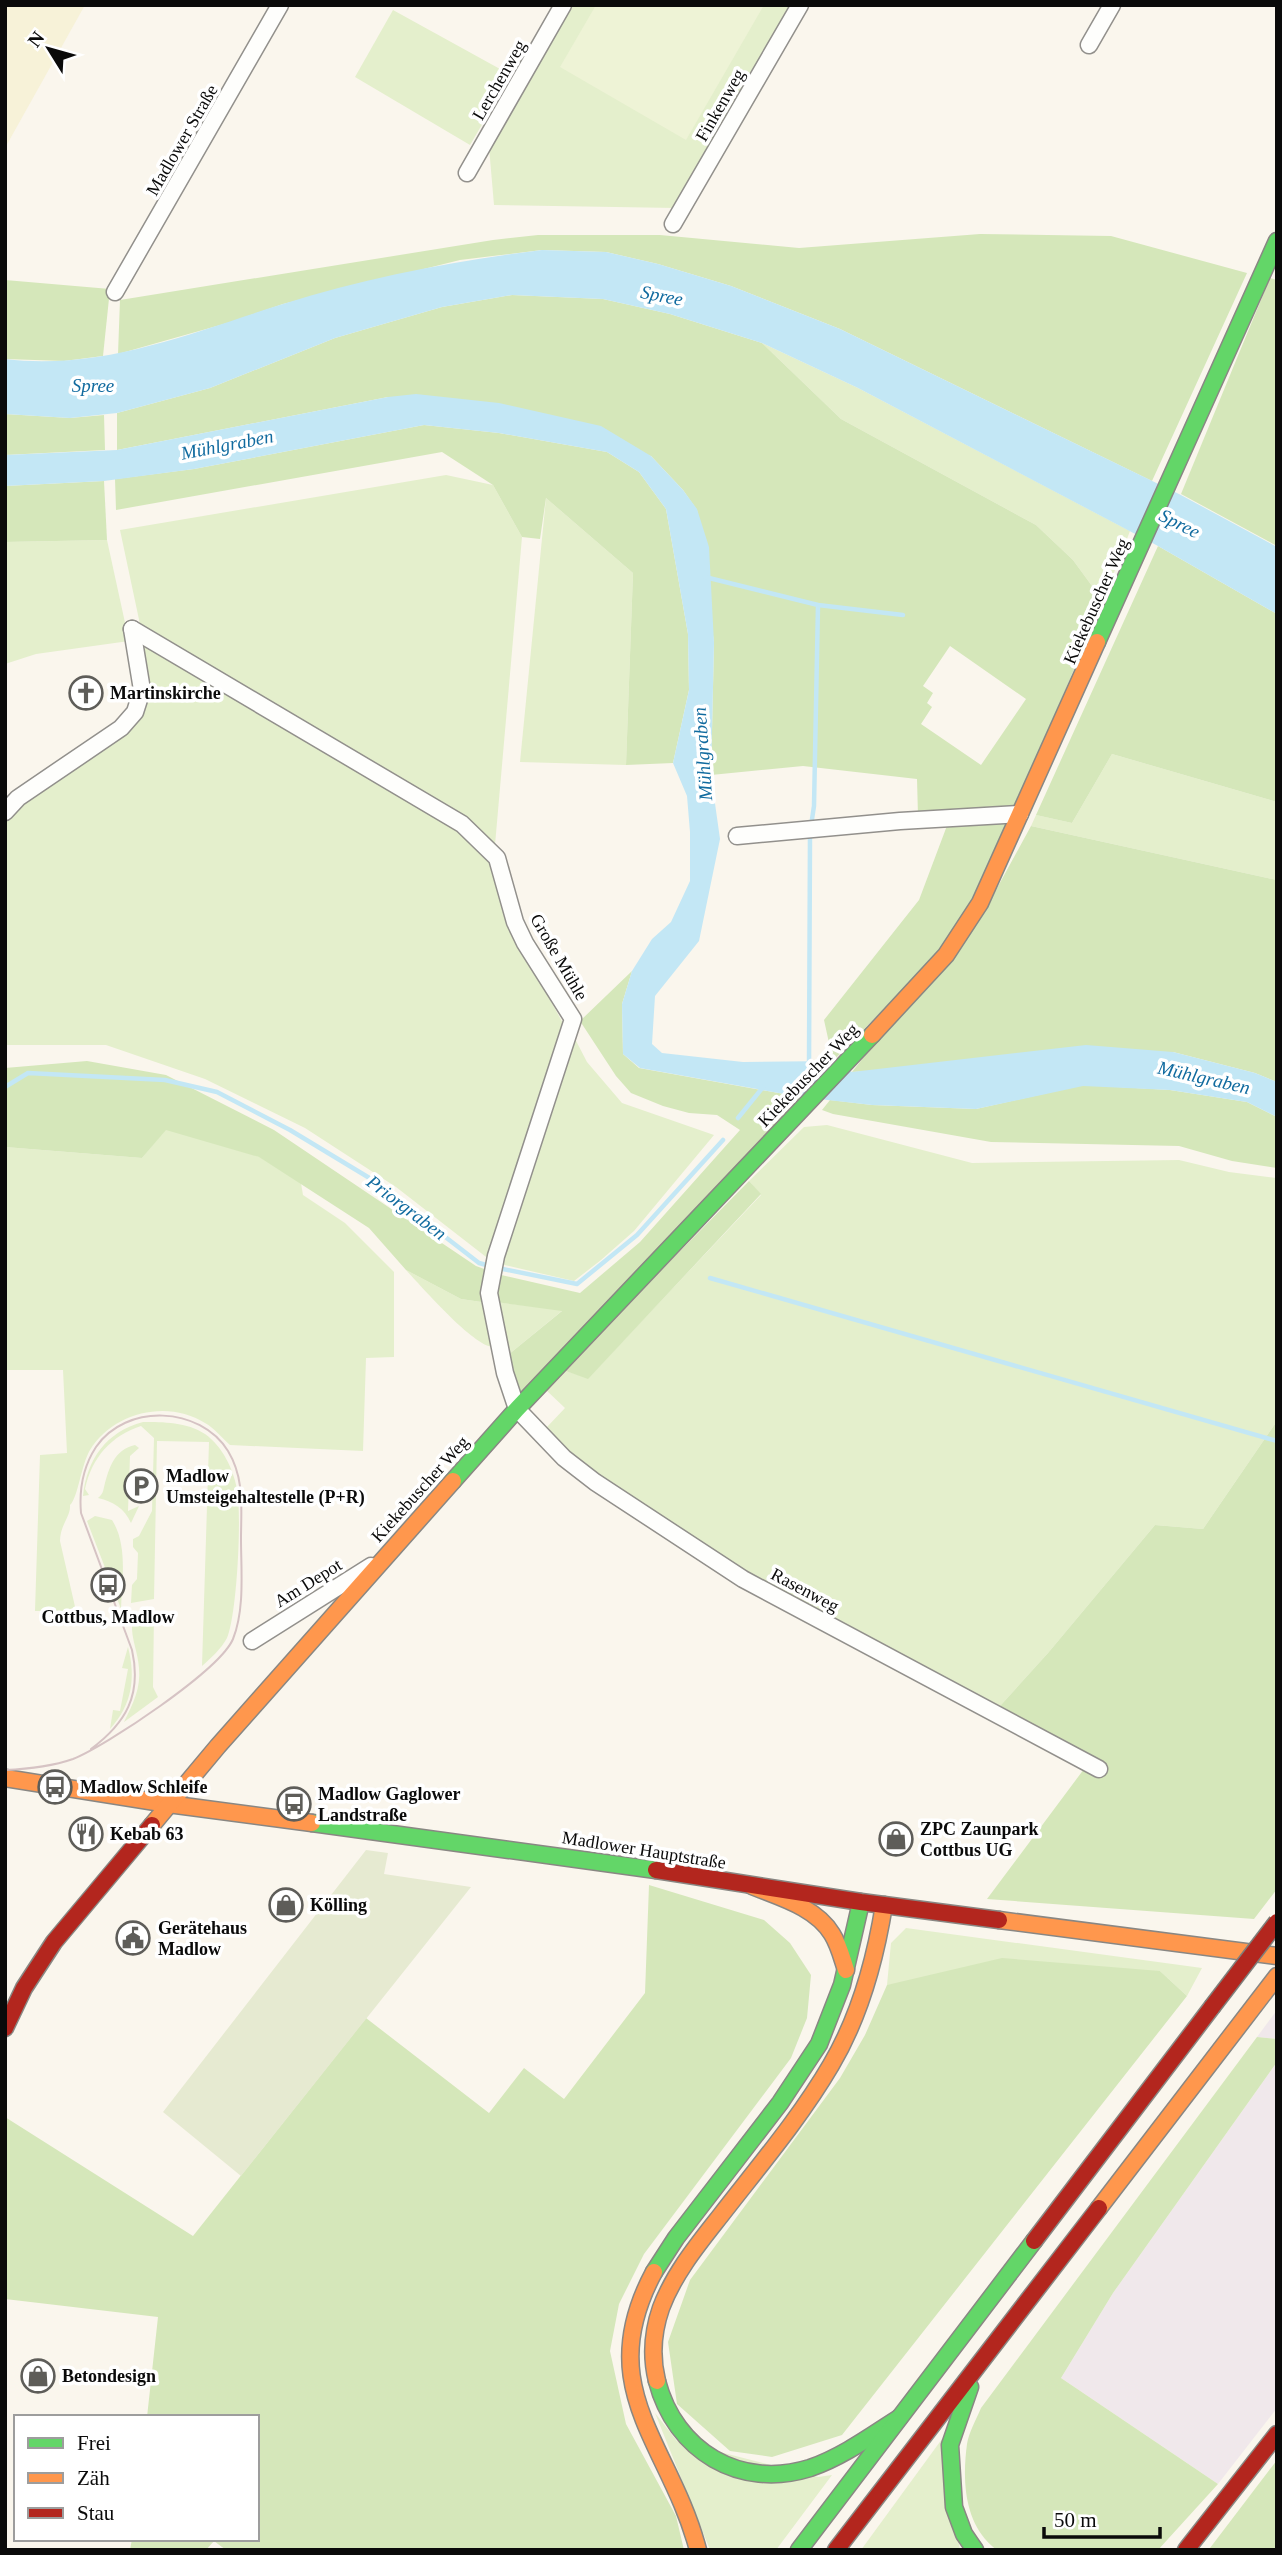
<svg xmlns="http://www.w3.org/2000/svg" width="1282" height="2555" font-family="Georgia,serif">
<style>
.industrial{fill:#f0e8eb}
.farmland{fill:#f7f2d8}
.green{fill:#e4efcc}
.forest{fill:#d5e7ba;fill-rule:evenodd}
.cemetery{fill:#e6ead1}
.pitch{fill:#eef3d6}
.water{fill:#c3e7f5}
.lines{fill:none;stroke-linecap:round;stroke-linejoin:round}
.stream{stroke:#c3e7f5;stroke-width:4.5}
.street-casing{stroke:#92908c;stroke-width:19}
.fast-casing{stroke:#898783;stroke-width:19}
.slow-casing{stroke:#898783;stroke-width:19}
.jam-casing{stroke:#898783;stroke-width:19}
.street{stroke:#fefefc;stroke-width:16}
.fast{stroke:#63d668;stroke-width:16}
.slow{stroke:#ff974d;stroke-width:16}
.jam{stroke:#b3261e;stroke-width:16}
.tram{stroke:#d6c3c4;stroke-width:2}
.jam-bridge-casing{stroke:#7f7e7a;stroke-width:19;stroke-linecap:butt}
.jam-bridge{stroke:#b3261e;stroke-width:16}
.labels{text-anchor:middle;stroke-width:7;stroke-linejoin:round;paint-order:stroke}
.street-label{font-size:18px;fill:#0a0a0a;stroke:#fff}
.poi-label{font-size:18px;font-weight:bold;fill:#0a0a0a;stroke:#fff;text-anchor:start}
.water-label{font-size:19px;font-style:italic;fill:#116b9f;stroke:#fff}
</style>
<rect width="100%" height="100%" fill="#faf6ed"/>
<g class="industrial">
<polygon points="1277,2010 1277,2039 1257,2037"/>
<polygon points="1277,2062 1277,2408 1218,2484 1061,2378 1113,2293"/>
</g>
<polygon class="farmland" points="5,5 85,5 5,148"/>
<g class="green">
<polygon points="573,5 792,5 676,208 494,205 489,147"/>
<polygon points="393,10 511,75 470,145 355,77"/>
<polygon points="762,343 858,388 1130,531 1103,601 1073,560 1036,525 841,419"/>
<polygon points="446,475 493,485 522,537 495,845 141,629 120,530"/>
<polygon points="546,498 633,573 626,765 520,762"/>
<polygon points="107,540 129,641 36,654 5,664 5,542"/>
<polygon points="143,641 461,831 491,863 511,929 564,1025 490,1260 396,1187 305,1128 205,1079 106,1045 5,1045 5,822 20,803 79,766 133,728 145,710 150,684"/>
<polygon points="1112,754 1277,802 1277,880 1031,826 1036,815 1072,823"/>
<polygon points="573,1035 587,1062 622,1103 714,1135 634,1231 601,1260 574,1281 500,1264"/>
<polygon points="827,1125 972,1163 1179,1160 1229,1172 1277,1178 1277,1421 1203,1529 1155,1525 1048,1653 1000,1706 860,1636 744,1572 587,1471 547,1427 565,1408 546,1390 563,1370 588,1378 761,1195 749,1181 804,1127"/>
<path d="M 166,1129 L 260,1157 L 301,1183 L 303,1195 L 345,1223 L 394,1272 L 394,1357 L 366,1358 L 363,1451 L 230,1445 C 222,1438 214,1428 205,1423 C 168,1399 113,1412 90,1450 C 81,1465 78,1498 70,1505 C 71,1516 60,1525 60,1541 L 76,1611 L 35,1611 L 40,1455 L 67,1453 L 63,1370 L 5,1370 L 5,1147 L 142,1158 Z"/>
<path d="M 406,1270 L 461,1299 L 488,1303 L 494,1347 C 475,1348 422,1287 406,1270 Z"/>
<polygon points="496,1302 563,1310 508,1355"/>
<path d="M 143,1422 C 163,1422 187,1422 205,1434 C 222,1446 233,1468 237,1489 C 242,1515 237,1615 227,1638 C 221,1649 211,1658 202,1666 L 209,1442 L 157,1441 L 154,1599 L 131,1603 L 132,1585 L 137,1579 L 138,1553 L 133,1547 L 133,1539 L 139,1536 L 152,1511 L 154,1438 L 141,1426 C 111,1436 92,1457 85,1489 L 89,1495 L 83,1496 C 87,1459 106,1432 143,1422 Z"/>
<path d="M 135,1445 L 139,1448 L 130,1456 L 128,1511 L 139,1506 L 131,1523 C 124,1508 114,1502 98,1498 C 104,1493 103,1490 105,1483 C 110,1465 115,1450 135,1445 Z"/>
<path d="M 95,1516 L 112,1520 C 128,1545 122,1581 121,1609 L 87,1521 Z"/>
<path d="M 154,1614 L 153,1687 L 158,1697 L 124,1722 C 133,1704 141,1688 139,1668 C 138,1652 131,1639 132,1623 L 140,1617 Z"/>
<path d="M 128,1647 C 136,1678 132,1705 110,1729 L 113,1710 L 120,1711 L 128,1669 L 122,1668 Z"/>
<polygon points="906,1928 1202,1968 1187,1996 1160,1971 887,1985 891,1943"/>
<polygon points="655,2413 677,2441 818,2477 832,2475 776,2550 710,2550"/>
<polygon points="942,2439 960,2550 861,2550"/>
</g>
<g class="forest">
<polygon points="980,234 1111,236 1247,273 1152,481 840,329 731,286 658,264 606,252 542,250 460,260 283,304 231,322 118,354 120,300 493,240 538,235 660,235 799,248"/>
<polygon points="1270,278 1277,280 1277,546 1181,494"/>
<polygon points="5,280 110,289 103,356 64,361 5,359"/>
<path d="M 512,295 L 603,299 L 670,314 L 762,343 L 841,419 L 1036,525 L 1073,560 L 1103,601 L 1016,806 L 918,816 L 917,779 L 803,766 L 711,775 L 714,643 L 697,510 L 683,490 L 651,456 L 388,397 L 117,450 L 117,413 L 210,388 L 335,338 L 442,307 ZM 950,646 L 1026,699 L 981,765 L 921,724 L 932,707 L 927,703 L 933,693 L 923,686 Z"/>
<polygon points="5,414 70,418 104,415 105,450 5,455"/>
<polygon points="424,425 499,433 607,452 639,472 666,509 688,634 689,690 673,763 626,765 633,573 546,498 540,539 522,537 493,485 442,452 116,510 115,479 194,469"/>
<polygon points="104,481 107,540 5,542 5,486"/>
<polygon points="1158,546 1277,614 1277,802 1112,754 1072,823 1036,815"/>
<polygon points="1011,820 952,939 833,1061 824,1020 919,900 948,823"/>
<polygon points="1031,826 1277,880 1277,1082 1255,1073 1173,1052 852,1072 996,890"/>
<polygon points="632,971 622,1004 623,1054 639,1068 801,1097 519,1401 508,1355 562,1311 496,1302 497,1274 580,1293 640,1242 740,1130 717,1115 689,1113 663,1106 631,1093 616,1076 580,1021"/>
<polygon points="87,1061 166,1075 274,1130 476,1266 487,1270 488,1303 461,1299 406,1270 369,1228 259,1157 166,1130 142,1158 5,1147 5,1068"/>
<polygon points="1083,1085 1170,1090 1247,1102 1277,1117 1277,1168 1232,1161 1179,1146 991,1142 833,1114 822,1110 830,1100 872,1105 976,1109"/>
<polygon points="749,1181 761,1194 588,1379 563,1370"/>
<polygon points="1277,1421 1277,1889 1254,1919 987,1899 1084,1769 1090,1756 1000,1706 1048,1653 1155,1525 1203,1529"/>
<polygon points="649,1885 764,1920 790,1943 811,1975 807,2018 791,2058 644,2254 619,2304 610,2351 626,2424 676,2516 684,2550 226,2550 214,2541 206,2550 130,2550 132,2539 257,2539 257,2417 147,2417 158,2317 5,2299 5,2117 193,2236 366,2018 489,2113 524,2068 564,2099 645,1993"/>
<polygon points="1002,1958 1160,1971 1187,1996 842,2435 772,2457 730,2451 677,2404 668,2342 690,2280 840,2078 865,2035 887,1985"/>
<path d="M 1257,2037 L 1277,2039 L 1277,2062 L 1113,2293 L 1061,2378 L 1218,2484 L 1158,2550 L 997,2550 C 964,2526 962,2481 967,2444 C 969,2432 976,2420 981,2408 Z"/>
<polygon points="1277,2460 1277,2550 1208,2550 1210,2548"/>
</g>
<polygon class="cemetery" points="366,1850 388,1853 384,1874 471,1887 241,2176 163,2112"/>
<polygon class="pitch" points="596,5 764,5 686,140 560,67"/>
<g class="water">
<path d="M 542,250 L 606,252 L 658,264 L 731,286 L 840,329 L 1179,494 L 1277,547 L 1277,614 L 1158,546 L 858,388 L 762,343 L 670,314 L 603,299 L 512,295 L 442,307 L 335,338 L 210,388 L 117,413 L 70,418 L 5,414 L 5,359 C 102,371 193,332 283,304 C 368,277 455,261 542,250 Z"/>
<polygon points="416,394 499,403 601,426 651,456 683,490 697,509 709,547 714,643 711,775 720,839 699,941 655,996 652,1044 662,1053 743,1062 833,1061 852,1072 1086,1045 1173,1052 1255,1073 1277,1082 1277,1117 1247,1102 1170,1090 1083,1086 976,1109 872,1105 801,1097 640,1068 623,1054 622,1004 632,971 652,939 671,922 690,881 690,832 687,796 673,763 689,690 688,634 666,509 639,472 607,452 499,433 424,425 194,469 104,481 5,486 5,455 117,450 388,397"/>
</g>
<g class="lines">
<g class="stream">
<polyline points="705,577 818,605 903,615"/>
<polyline points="811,826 814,806 818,605"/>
<polyline points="809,1067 810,834"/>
<polyline points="5,1087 28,1073 165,1080 217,1092 290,1130 386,1188 413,1212 479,1263 490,1266"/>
<polyline points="738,1118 764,1086"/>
<polyline points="498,1268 577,1284 637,1235 723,1140"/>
<polyline points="710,1278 1277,1441"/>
</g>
<defs>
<g id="street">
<polyline points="1089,45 1112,5"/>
<polyline points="467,173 563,5"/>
<polyline points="673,224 800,5"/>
<polyline points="115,292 280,5"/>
<polyline points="132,629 462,824 497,858 515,922 525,943 573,1019 496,1256 489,1293 505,1373 517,1409 564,1458 595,1482 743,1579 1099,1769"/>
<polyline points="5,812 18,798 121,728 135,712 142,690 132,629"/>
<polyline points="737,836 900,821 1020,814"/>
<polyline points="252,1641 371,1566"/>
</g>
<g id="fast">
<polyline points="1097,642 1277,241"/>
<polyline points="453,1481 517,1409 872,1035"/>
<polyline points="312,1823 656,1870"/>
<polyline points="654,2272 676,2238 780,2103 819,2044 842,1985 861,1902"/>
<path d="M 657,2381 C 675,2451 740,2490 810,2468 C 842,2457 871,2436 899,2418"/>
<polyline points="970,2387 950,2445 954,2507 964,2534 975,2550"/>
<polyline points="799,2550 1034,2241"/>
</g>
<g id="slow">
<polyline points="872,1035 946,955 980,903 1097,642"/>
<polyline points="5,1778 168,1804 312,1823"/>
<polyline points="152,1825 218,1746 453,1481"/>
<path d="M 752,1886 C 779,1897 816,1907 832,1934 C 839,1945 842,1958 846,1970"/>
<polyline points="999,1920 1277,1956"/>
<polyline points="1099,2208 1277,1976"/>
<path d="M 654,2272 C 591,2389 670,2443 698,2550"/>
<path d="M 657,2381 C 651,2357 653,2331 661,2308 C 674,2273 699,2243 721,2215 C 759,2166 800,2118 831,2065 C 860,2016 875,1961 884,1905"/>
</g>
<g id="jam">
<polyline points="656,1870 861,1902 999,1920"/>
<polyline points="5,2028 24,1988 54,1942 152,1825"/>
<polyline points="1034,2241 1212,2007"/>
<polyline points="836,2550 1099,2208"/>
<polyline points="1186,2550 1277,2434"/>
</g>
</defs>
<use href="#street" class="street-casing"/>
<use href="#fast" class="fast-casing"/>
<use href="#slow" class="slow-casing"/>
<use href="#jam" class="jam-casing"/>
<use href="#street" class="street"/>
<use href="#fast" class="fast"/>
<use href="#slow" class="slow"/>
<use href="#jam" class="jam"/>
<path class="tram" d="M 5,1770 C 29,1769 50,1767 73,1759 C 106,1746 220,1670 233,1639 C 245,1609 241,1570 241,1539 C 241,1508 245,1479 228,1451 C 200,1406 126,1403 96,1447 C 83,1467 79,1490 81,1513 L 132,1650 C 142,1695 126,1723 91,1749"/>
<defs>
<polyline id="jam-bridge" points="1212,2007 1277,1922"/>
</defs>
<use href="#jam-bridge" class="jam-bridge-casing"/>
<use href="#jam-bridge" class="jam-bridge"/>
</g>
<defs>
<symbol id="church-ring" viewBox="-11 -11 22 22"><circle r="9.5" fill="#fff" stroke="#5e5d59" stroke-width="1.5"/><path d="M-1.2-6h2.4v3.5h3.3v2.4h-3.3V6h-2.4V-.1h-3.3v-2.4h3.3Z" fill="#5e5d59"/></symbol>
<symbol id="parking-ring" viewBox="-11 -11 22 22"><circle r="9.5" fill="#fff" stroke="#5e5d59" stroke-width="1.5"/><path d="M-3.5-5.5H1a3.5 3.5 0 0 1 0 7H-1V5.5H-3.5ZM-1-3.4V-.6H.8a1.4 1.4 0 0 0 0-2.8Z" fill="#5e5d59"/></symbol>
<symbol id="bus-ring" viewBox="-11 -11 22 22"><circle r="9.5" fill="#fff" stroke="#5e5d59" stroke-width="1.5"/><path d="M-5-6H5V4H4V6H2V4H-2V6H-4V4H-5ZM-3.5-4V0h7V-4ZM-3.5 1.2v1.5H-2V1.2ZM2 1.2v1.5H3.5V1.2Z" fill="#5e5d59"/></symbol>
<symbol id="restaurant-ring" viewBox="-11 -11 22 22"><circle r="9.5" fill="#fff" stroke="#5e5d59" stroke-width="1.5"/><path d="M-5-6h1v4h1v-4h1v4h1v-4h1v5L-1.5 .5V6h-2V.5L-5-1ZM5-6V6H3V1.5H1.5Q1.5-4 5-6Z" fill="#5e5d59"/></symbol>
<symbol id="shop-ring" viewBox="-11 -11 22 22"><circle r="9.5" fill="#fff" stroke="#5e5d59" stroke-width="1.5"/><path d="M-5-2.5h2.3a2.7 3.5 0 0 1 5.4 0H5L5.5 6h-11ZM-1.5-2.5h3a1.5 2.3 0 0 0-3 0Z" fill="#5e5d59"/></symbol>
<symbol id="civic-ring" viewBox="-11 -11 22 22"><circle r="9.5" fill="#fff" stroke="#5e5d59" stroke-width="1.5"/><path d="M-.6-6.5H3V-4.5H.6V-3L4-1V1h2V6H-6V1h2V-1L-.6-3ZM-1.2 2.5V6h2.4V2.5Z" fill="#5e5d59"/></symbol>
</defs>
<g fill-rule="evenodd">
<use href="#church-ring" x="67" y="674" width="38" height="38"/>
<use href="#parking-ring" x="122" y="1467" width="38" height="38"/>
<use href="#bus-ring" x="89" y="1566" width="38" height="38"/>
<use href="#bus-ring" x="36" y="1768" width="38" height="38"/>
<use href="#bus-ring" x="275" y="1785" width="38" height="38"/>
<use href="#restaurant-ring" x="67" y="1815" width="38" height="38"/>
<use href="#shop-ring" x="877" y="1820" width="38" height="38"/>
<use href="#shop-ring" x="267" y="1886" width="38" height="38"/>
<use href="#civic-ring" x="114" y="1919" width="38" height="38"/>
<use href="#shop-ring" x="19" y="2357" width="38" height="38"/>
</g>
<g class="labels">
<g class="street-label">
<text transform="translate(499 80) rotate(-60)" y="6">Lerchenweg</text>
<text transform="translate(720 105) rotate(-60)" y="6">Finkenweg</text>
<text transform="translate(182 140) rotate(-60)" y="6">Madlower Straße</text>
<text transform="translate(1096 601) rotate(-66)" y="6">Kiekebuscher Weg</text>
<text transform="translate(559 957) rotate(60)" y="6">Große Mühle</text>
<text transform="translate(808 1075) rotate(-46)" y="6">Kiekebuscher Weg</text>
<text transform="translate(420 1489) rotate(-48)" y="6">Kiekebuscher Weg</text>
<text transform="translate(308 1583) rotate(-32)" y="6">Am Depot</text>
<text transform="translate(805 1590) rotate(28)" y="6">Rasenweg</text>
<text transform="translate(644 1850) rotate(9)" y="6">Madlower Hauptstraße</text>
</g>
<g class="poi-label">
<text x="110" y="699">Martinskirche</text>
<text x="166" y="1482">Madlow<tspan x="166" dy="21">Umsteigehaltestelle (P+R)</tspan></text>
<text x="108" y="1623" text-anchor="middle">Cottbus, Madlow</text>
<text x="80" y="1793">Madlow Schleife</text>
<text x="318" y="1800">Madlow Gaglower<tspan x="318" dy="21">Landstraße</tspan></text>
<text x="920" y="1835">ZPC Zaunpark<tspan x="920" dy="21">Cottbus UG</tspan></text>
<text x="110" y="1840">Kebab 63</text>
<text x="310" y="1911">Kölling</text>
<text x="158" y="1934">Gerätehaus<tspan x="158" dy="21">Madlow</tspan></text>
<text x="62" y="2382">Betondesign</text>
</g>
<g class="water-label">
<text transform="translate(662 295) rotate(11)" y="7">Spree</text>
<text x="93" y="392">Spree</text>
<text transform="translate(227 444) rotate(-11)" y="7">Mühlgraben</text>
<text transform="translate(1180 523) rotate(27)" y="7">Spree</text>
<text transform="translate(702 754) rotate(-94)" y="7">Mühlgraben</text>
<text transform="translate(1204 1077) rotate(13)" y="7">Mühlgraben</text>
<text transform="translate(407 1207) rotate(37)" y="7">Priorgraben</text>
</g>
</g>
<rect width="1282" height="2555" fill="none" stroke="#0a0a0a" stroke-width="14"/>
<rect x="14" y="2415" width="245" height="126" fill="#ffffff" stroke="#9d9d9d" stroke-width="2"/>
<rect x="28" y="2438" width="35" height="10" fill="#63d668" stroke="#9d9d9d" stroke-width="2"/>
<text x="77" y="2450" font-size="21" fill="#0a0a0a">Frei</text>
<rect x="28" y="2473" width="35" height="10" fill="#ff974d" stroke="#9d9d9d" stroke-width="2"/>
<text x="77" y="2485" font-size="21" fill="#0a0a0a">Zäh</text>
<rect x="28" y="2508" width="35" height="10" fill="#b3261e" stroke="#9d9d9d" stroke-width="2"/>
<text x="77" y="2520" font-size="21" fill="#0a0a0a">Stau</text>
<g transform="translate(49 49) rotate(307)" stroke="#ffffff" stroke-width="5" paint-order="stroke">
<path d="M0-5L12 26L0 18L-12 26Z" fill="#0a0a0a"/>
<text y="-10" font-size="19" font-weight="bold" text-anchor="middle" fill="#0a0a0a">N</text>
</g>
<path d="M1044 2527v10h116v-10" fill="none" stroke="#0a0a0a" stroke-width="3.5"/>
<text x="1054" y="2527" font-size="21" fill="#0a0a0a" stroke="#ffffff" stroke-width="5" paint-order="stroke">50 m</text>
</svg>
